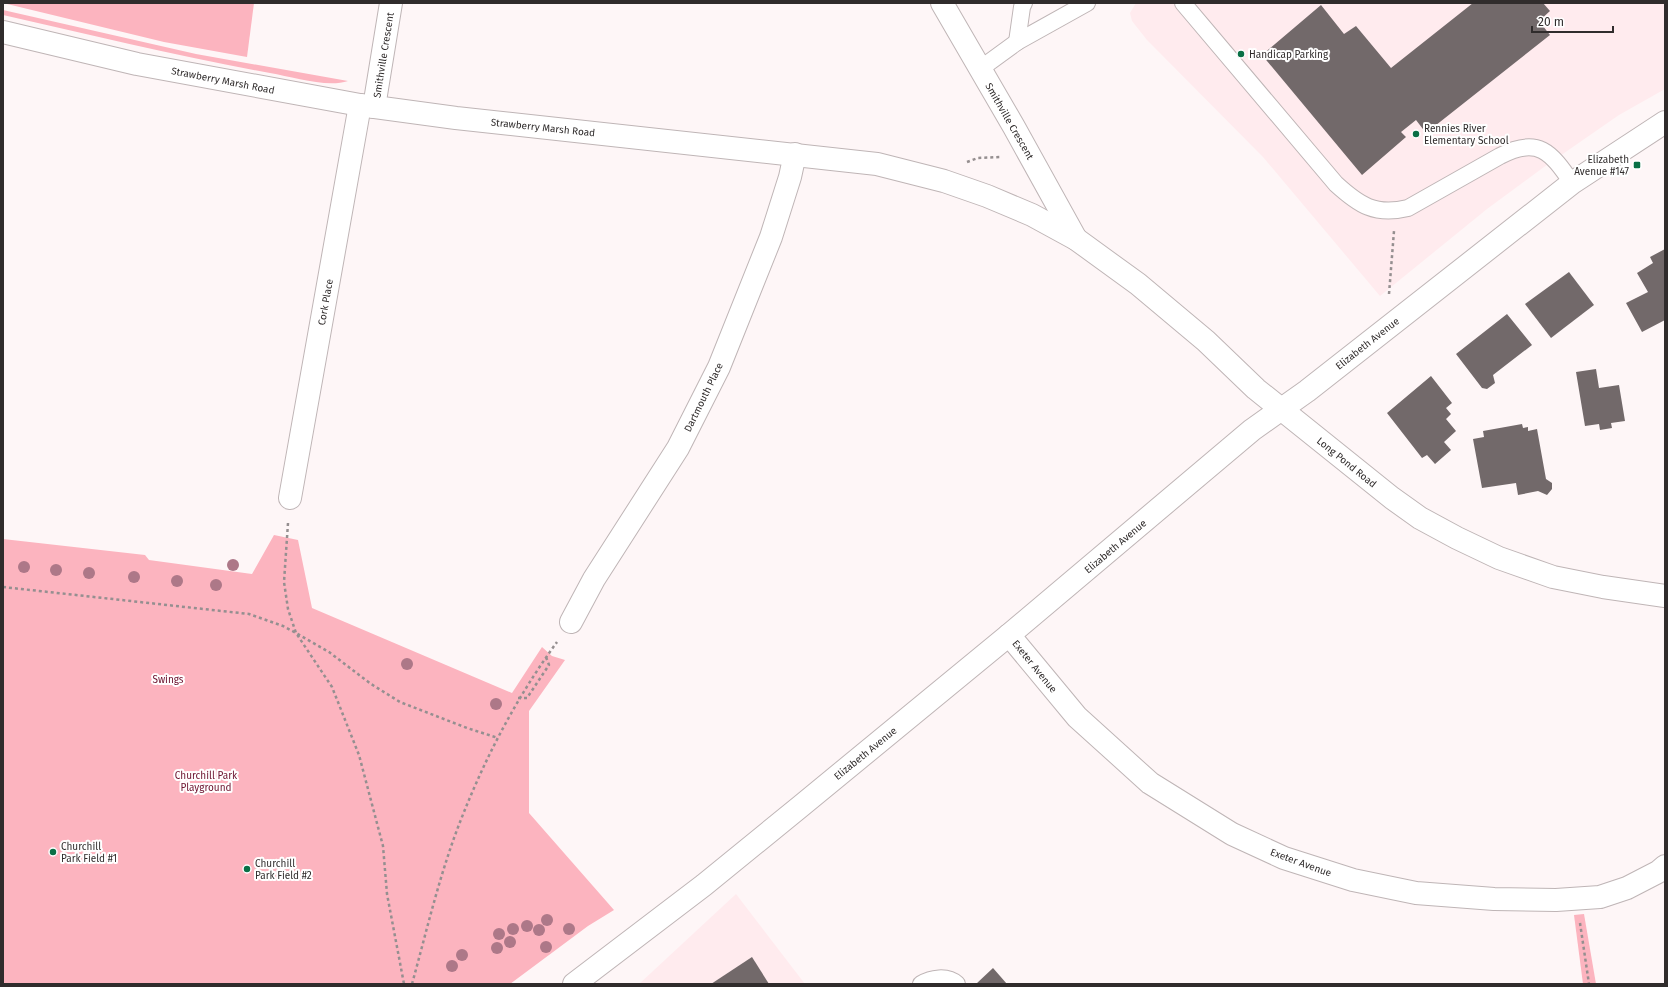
<svg xmlns="http://www.w3.org/2000/svg" width="1668" height="987" font-family="'Fira Sans',sans-serif">
<style>
.built{fill:#ffebee}
.green{fill:#fcb4bf}
.building{fill:#72696a}
.lines{fill:none;stroke-linecap:round;stroke-linejoin:round}
.lane-casing{stroke:#bfb5b6;stroke-width:18}
.street-casing{stroke:#bfb5b6;stroke-width:24}
.secondary-casing{stroke:#bfb5b6;stroke-width:24}
.path{stroke:#958f90;stroke-width:2.5;stroke-dasharray:3 3;stroke-linecap:butt}
.lane{stroke:#fff;stroke-width:16}
.street{stroke:#fff;stroke-width:22}
.secondary{stroke:#fff;stroke-width:22}
.tree{fill:#ad7888}
.poi-dot{fill:#097046;stroke:#fff;stroke-width:1.5}
.labels{text-anchor:middle;stroke-width:4;stroke-linejoin:round;paint-order:stroke}
.poi-label{font-size:10px;fill:#302c2c;stroke:#fff;text-anchor:start}
.street-label{font-size:10px;fill:#302c2c;stroke:#fff}
.park-label{font-size:10px;fill:#6b112d;stroke:#fff}
</style>
<rect width="100%" height="100%" fill="#fef6f7"/>
<g class="built">
<polygon points="1136,3 1665,3 1665,89 1619,115 1544,167 1487,209 1380,296 1263,157 1147,40 1132,21 1130,13"/>
<polygon points="736,894 805,984 639,984"/>
</g>
<g class="green">
<polygon points="3,3 254,3 247,57 164,42"/>
<path d="M 3,10 L 196,54 L 348,81 C 327,88 293,77 270,73 C 181,57 92,35 3,15 Z"/>
<polygon points="274,535 298,540 312,608 512,693 542,647 552,656 565,660 529,711 529,813 614,910 588,926 510,984 3,984 3,539 145,555 149,560 252,574"/>
<polygon points="1584,914 1596,984 1583,984 1574,915"/>
</g>
<g class="building">
<polygon points="1473,3 1543,3 1550,11 1539,21 1550,35 1426,133 1416,120 1401,132 1406,137 1362,175 1262,55 1321,5 1344,34 1356,26 1391,68"/>
<polygon points="1665,249 1665,320 1642,332 1626,303 1648,292 1637,273 1653,263 1650,257"/>
<polygon points="1569,272 1594,305 1551,338 1525,304"/>
<polygon points="1507,314 1532,345 1493,375 1495,383 1487,389 1482,388 1456,354"/>
<polygon points="1596,369 1599,388 1619,385 1625,421 1611,423 1612,428 1600,430 1599,424 1585,426 1576,372"/>
<polygon points="1431,376 1452,403 1446,408 1451,414 1446,419 1456,431 1444,442 1451,450 1435,464 1427,455 1422,458 1387,413"/>
<polygon points="1522,424 1523,428 1528,427 1528,431 1537,429 1546,479 1552,483 1552,489 1547,495 1538,491 1518,495 1516,483 1482,488 1473,439 1484,437 1483,431"/>
<polygon points="752,957 769,984 711,984"/>
<polygon points="993,968 1007,984 976,984"/>
</g>
<g class="lines">
<defs>
<g id="lane">
<path d="M 1183,3 L 1336,184 C 1359,205 1375,216 1408,208 L 1500,156 C 1538,136 1551,152 1572,183"/>
<polyline points="1017,42 1022,7 1024,3"/>
<polyline points="980,69 1017,42 1087,3"/>
<path d="M 921,984 C 931,978 947,975 957,984"/>
</g>
<g id="street">
<polyline points="942,3 1014,127 1076,239"/>
<polyline points="3,32 137,64 360,105 456,118 877,164 944,181 987,196 1032,215 1076,239 1138,284 1206,341 1256,389 1392,498 1420,518 1457,538 1499,558 1553,577 1603,587 1665,596"/>
<polyline points="374,107 391,3"/>
<polyline points="290,498 360,105"/>
<polyline points="571,622 594,579 678,448 719,367 771,237 790,177 795,154"/>
<polyline points="1009,635 1077,717 1150,783 1232,834 1284,858 1353,880 1416,893 1494,899 1556,900 1600,897 1627,888 1658,872 1665,866"/>
</g>
<polyline id="secondary" points="574,984 704,885 801,806 1009,635 1252,430 1307,391 1572,183 1665,122"/>
</defs>
<use href="#lane" class="lane-casing"/>
<use href="#street" class="street-casing"/>
<use href="#secondary" class="secondary-casing"/>
<g class="path">
<polyline points="967,162 978,158 1001,157"/>
<polyline points="1389,294 1394,231"/>
<polyline points="288,523 284,582 288,609 296,633 332,687 359,755 383,846 387,894 404,984"/>
<polyline points="3,587 249,614 283,626 296,633 329,652 371,684 400,702 467,728 498,738"/>
<polyline points="518,698 527,698 549,665 546,657"/>
<polyline points="1580,923 1589,984"/>
<path d="M 412,984 C 428,926 441,868 464,812 C 488,752 519,694 557,642"/>
</g>
<use href="#lane" class="lane"/>
<use href="#street" class="street"/>
<use href="#secondary" class="secondary"/>
</g>
<g class="tree">
<circle cx="233" cy="565" r="6"/>
<circle cx="24" cy="567" r="6"/>
<circle cx="56" cy="570" r="6"/>
<circle cx="89" cy="573" r="6"/>
<circle cx="134" cy="577" r="6"/>
<circle cx="177" cy="581" r="6"/>
<circle cx="216" cy="585" r="6"/>
<circle cx="407" cy="664" r="6"/>
<circle cx="496" cy="704" r="6"/>
<circle cx="547" cy="920" r="6"/>
<circle cx="527" cy="926" r="6"/>
<circle cx="513" cy="929" r="6"/>
<circle cx="569" cy="929" r="6"/>
<circle cx="539" cy="930" r="6"/>
<circle cx="499" cy="934" r="6"/>
<circle cx="510" cy="942" r="6"/>
<circle cx="546" cy="947" r="6"/>
<circle cx="497" cy="948" r="6"/>
<circle cx="462" cy="955" r="6"/>
<circle cx="452" cy="966" r="6"/>
</g>
<g class="poi-dot">
<circle cx="1241" cy="54" r="4"/>
<circle cx="1416" cy="134" r="4"/>
<rect x="1633" y="161" width="8" height="8" rx="2"/>
<circle cx="53" cy="852" r="4"/>
<circle cx="247" cy="869" r="4"/>
</g>
<g class="labels">
<g class="poi-label">
<text x="1249" y="58">Handicap Parking</text>
<text x="1424" y="132">Rennies River<tspan x="1424" dy="12">Elementary School</tspan></text>
<text x="1629" y="163" text-anchor="end">Elizabeth<tspan x="1629" dy="12">Avenue #147</tspan></text>
<text x="61" y="850">Churchill<tspan x="61" dy="12">Park Field #1</tspan></text>
<text x="255" y="867">Churchill<tspan x="255" dy="12">Park Field #2</tspan></text>
</g>
<g class="street-label">
<text transform="translate(383 55) rotate(-81)" y="4">Smithville Crescent</text>
<text transform="translate(223 80) rotate(11)" y="4">Strawberry Marsh Road</text>
<text transform="translate(1010 121) rotate(60)" y="4">Smithville Crescent</text>
<text transform="translate(543 127) rotate(6)" y="4">Strawberry Marsh Road</text>
<text transform="translate(325 302) rotate(-80)" y="4">Cork Place</text>
<text transform="translate(1367 343) rotate(-38)" y="4">Elizabeth Avenue</text>
<text transform="translate(703 397) rotate(-64)" y="4">Dartmouth Place</text>
<text transform="translate(1347 462) rotate(39)" y="4">Long Pond Road</text>
<text transform="translate(1115 546) rotate(-40)" y="4">Elizabeth Avenue</text>
<text transform="translate(1035 666) rotate(51)" y="4">Exeter Avenue</text>
<text transform="translate(865 753) rotate(-39)" y="4">Elizabeth Avenue</text>
<text transform="translate(1301 862) rotate(20)" y="4">Exeter Avenue</text>
</g>
<g class="park-label">
<text x="168" y="683">Swings</text>
<text x="206" y="779">Churchill Park<tspan x="206" dy="12">Playground</tspan></text>
</g>
</g>
<rect width="1668" height="987" fill="none" stroke="#302c2c" stroke-width="8"/>
<path d="M1532 26v6h81v-6" fill="none" stroke="#302c2c" stroke-width="2"/>
<text x="1538" y="26" font-size="12" fill="#302c2c" stroke="#ffffff" stroke-width="3" paint-order="stroke">20 m</text>
</svg>
